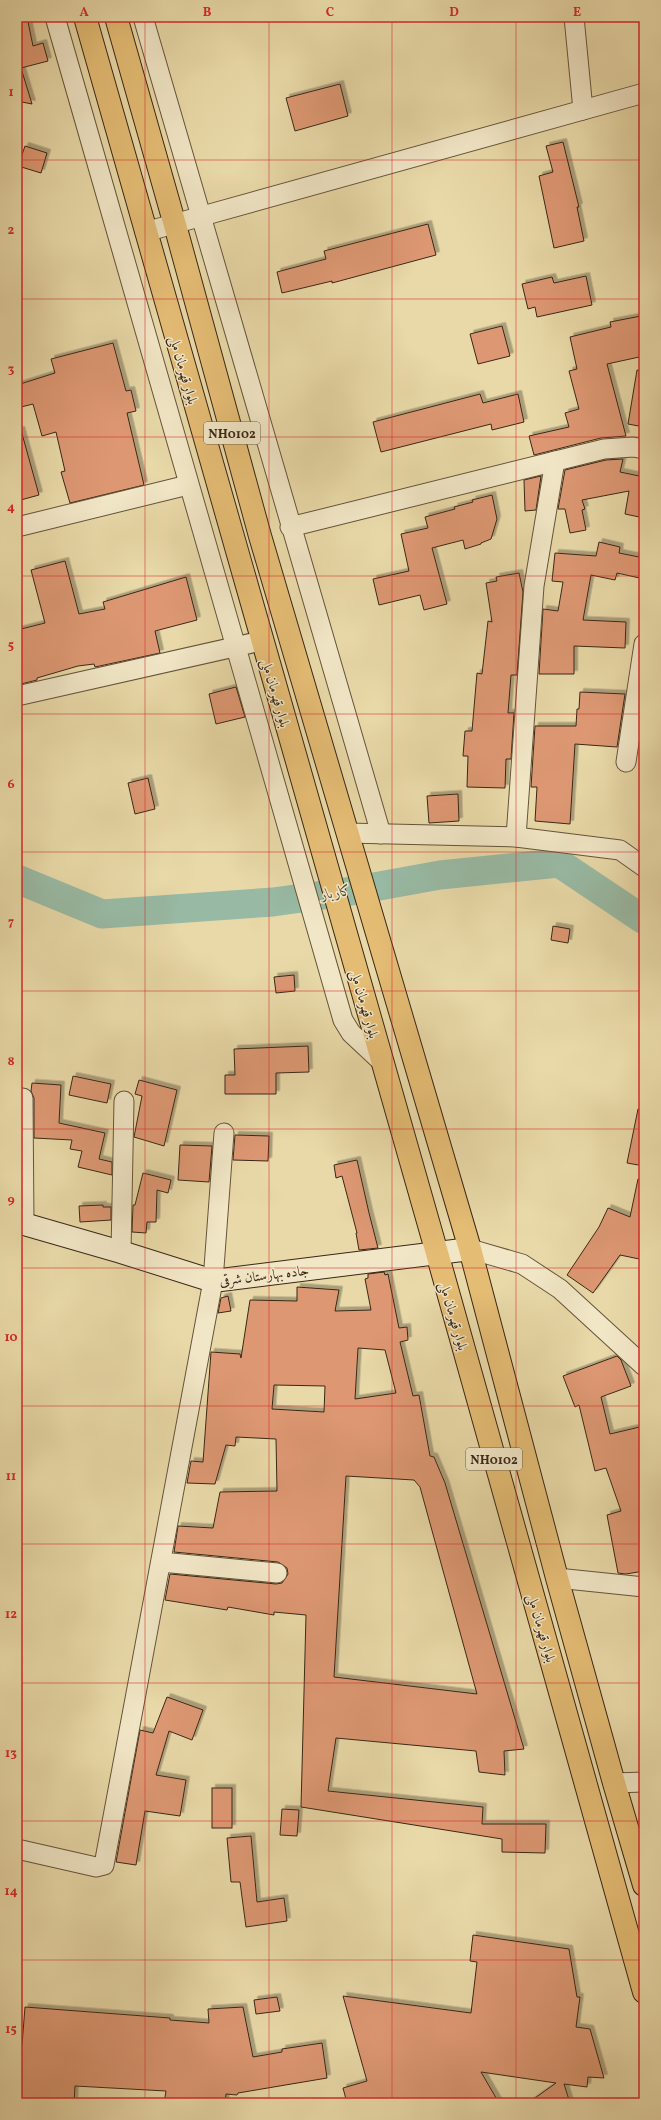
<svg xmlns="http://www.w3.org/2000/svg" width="661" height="2120" font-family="Vollkorn,Amiri,serif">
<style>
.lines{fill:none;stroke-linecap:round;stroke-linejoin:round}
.river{stroke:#98baa4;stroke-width:29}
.building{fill:#dd9873;stroke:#392716;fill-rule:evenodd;filter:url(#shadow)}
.street-casing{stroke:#65543a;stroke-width:21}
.secondary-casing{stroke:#392716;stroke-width:24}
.highway-casing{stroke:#392716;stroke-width:24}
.street{stroke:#f1e6c6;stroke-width:19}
.secondary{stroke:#f1e6c6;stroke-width:22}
.highway{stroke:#e4bc74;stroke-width:22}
.grid{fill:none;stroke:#d62828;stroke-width:1;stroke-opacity:0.55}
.labels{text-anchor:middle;stroke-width:3;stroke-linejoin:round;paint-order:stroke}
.shield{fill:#f1e6c6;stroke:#70604b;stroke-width:1}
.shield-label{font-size:13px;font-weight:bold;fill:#392716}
.street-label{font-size:14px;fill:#392716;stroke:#f1e6c6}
.water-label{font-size:15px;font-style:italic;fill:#514c3a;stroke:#f1e6c6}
.neatline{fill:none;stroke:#d62828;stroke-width:1.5}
.grid-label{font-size:13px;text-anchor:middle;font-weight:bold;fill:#d62828}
</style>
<defs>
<filter id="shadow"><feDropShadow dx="3.5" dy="-3.5" stdDeviation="0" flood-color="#0004"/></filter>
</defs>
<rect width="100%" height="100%" fill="#e9d9a8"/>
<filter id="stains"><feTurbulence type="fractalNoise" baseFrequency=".005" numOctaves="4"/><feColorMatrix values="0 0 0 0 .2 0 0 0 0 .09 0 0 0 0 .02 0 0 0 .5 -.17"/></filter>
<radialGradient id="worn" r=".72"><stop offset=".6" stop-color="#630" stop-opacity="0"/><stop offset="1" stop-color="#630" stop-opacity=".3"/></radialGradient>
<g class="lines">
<polyline class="river" points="17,879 102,914 273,902 352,891 440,875 559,863 644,920"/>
</g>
<g class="building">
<polygon points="17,17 27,17 33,46 43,43 48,61 21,68 32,104 17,101"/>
<polygon points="340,84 348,116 295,131 286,98"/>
<polygon points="563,142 579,207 577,207 584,241 554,248 539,176 553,172 546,146"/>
<polygon points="25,146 47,153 41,173 18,166"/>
<polygon points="428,224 436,255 332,283 332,281 282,293 277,272 326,259 324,251"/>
<polygon points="586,276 592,305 537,317 535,307 528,309 522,284 552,277 554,283"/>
<polygon points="641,316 644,331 644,356 607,364 626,436 601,438 534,455 529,436 569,427 565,413 579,409 569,371 577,369 570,337 611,327 610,322"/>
<polygon points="502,326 510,356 478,364 470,334"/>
<polygon points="113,343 126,391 131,390 136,411 127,413 144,485 70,503 61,472 65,471 56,432 42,436 33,404 17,408 17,385 55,373 51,359"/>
<polygon points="637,370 644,371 644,427 628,424"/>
<polygon points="480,394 483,403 518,394 524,422 492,430 491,424 381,452 373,422"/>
<polygon points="21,430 39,495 17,501 17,431"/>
<polygon points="623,459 620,472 644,477 644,518 625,514 629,491 582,500 585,509 582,510 586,530 570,533 565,509 558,509 565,470 606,460"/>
<polygon points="541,476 536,510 525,511 524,480"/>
<polygon points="492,495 497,519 491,539 481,543 481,544 465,549 463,540 432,548 447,604 424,610 420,595 379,605 373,579 409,571 401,534 428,528 425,517 455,509 454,507 473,502 472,500"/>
<polygon points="599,542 620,547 619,553 644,558 644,579 617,573 615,580 591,575 583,620 626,622 625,648 574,646 574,674 539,674 543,609 558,611 563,582 552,581 555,553 596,556"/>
<polygon points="65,561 79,614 105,609 103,602 186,577 197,620 155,631 160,653 95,667 94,664 78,666 37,678 37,680 17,685 17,630 45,623 31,570"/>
<polygon points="519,573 523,592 517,675 511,675 508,713 514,713 511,759 506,759 505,788 467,787 468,756 463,756 465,731 472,731 477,673 482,674 488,621 492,622 486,583 497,581 496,577"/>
<polygon points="236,687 245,717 216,724 209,694"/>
<polygon points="580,692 625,694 617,747 575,744 570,824 535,821 537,787 531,787 535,726 576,726 577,709 579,709"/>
<polygon points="644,717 644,748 639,748"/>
<polygon points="148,778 155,809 135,814 128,783"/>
<polygon points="458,794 459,821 429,823 427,796"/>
<polygon points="553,926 570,929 568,943 551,940"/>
<polygon points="294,975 295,991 276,993 274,977"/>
<polygon points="308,1046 309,1072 276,1073 276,1094 225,1094 225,1075 235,1075 234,1049"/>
<polygon points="73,1076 111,1084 107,1103 69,1095"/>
<polygon points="139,1080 177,1090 164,1146 134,1137 142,1096 135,1094"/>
<polygon points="32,1083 61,1085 59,1123 105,1133 99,1159 112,1162 112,1175 78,1167 82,1151 70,1149 72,1140 34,1138 34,1098 31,1091"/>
<polygon points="638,1109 644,1110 644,1166 627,1163"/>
<polygon points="235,1135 269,1136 268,1161 233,1160"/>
<polygon points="180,1145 212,1146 209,1182 178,1180"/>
<polygon points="357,1160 369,1213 378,1248 359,1250 356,1233 357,1233 342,1176 336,1178 334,1165"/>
<polygon points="143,1173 171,1180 168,1193 157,1190 156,1222 147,1222 146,1233 132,1232 133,1205 135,1205"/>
<polygon points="638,1179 644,1180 644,1260 620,1255 593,1293 567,1275 599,1227 608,1208 630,1217"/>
<polygon points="103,1205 103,1207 111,1207 111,1220 80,1222 79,1206"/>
<path d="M 384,1272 L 385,1275 L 388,1274 L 399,1328 L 407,1327 L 408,1340 L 400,1342 L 413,1396 L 419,1395 L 430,1456 L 434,1457 L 445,1483 L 524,1749 L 504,1751 L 505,1775 L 479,1772 L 476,1751 L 336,1738 L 328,1791 L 483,1807 L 482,1824 L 546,1824 L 545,1853 L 502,1852 L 502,1839 L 301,1807 L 306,1615 L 274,1612 L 274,1615 L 228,1607 L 227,1610 L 165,1600 L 170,1574 L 276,1584 L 282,1583 L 288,1574 L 287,1568 L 278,1562 L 174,1552 L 178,1526 L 213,1528 L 220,1492 L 277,1491 L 276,1439 L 236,1437 L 235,1446 L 226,1445 L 215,1484 L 187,1483 L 191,1461 L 203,1462 L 211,1352 L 240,1354 L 241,1358 L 250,1300 L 297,1301 L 297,1287 L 339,1290 L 335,1311 L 371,1310 L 365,1279 L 368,1278 L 368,1274 ZM 358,1348 L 385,1350 L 396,1393 L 355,1399 ZM 274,1385 L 325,1386 L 324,1412 L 272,1409 ZM 346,1476 L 414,1480 L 420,1487 L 477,1694 L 334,1677 Z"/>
<polygon points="228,1296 231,1311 218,1313 221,1298"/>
<polygon points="617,1356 621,1360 631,1386 601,1397 610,1434 644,1426 644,1571 626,1574 618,1573 607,1515 621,1511 606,1468 595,1471 579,1405 575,1407 563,1376"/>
<polygon points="167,1697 203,1710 192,1740 169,1731 156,1775 186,1780 180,1816 145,1811 136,1865 116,1862 140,1730 153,1733"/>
<rect x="212" y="1788" width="20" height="40"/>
<polygon points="282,1809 299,1810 297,1836 280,1835"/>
<polygon points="251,1836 257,1902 284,1898 287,1921 246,1927 240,1882 231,1882 227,1838"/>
<polygon points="473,1935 569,1949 577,1997 580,1997 576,2027 590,2029 604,2078 588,2077 587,2087 564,2084 570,2103 528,2103 556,2083 481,2072 499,2103 347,2103 343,2088 367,2081 343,1996 471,2013 477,1962 470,1961"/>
<polygon points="277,1997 280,2011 256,2014 254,2000"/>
<polygon points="25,2007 170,2018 170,2020 209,2023 208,2009 243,2007 253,2057 282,2052 282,2049 322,2043 327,2078 238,2093 237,2095 226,2094 225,2103 164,2103 166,2091 75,2086 74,2103 17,2103 17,2045 22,2045"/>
</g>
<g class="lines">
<defs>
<g id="street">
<polyline points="55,17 343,1020 351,1033 382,1062"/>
<polyline points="143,17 381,834"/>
<polyline points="574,17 583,110"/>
<polyline points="145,232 644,93"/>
<polyline points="17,527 188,485"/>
<polyline points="290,527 604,449 633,447 644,449"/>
<polyline points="17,696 261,641"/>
<polyline points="626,762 644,644"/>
<polyline points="347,833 516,837 620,850 644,867"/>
<polyline points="516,837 534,586 555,461"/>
<polyline points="23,1098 24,1224"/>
<polyline points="470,1249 522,1264 560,1289 644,1366"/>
<polyline points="121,1252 124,1101"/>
<polyline points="161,1562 277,1573"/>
<polyline points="557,1578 644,1587"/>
<polyline points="614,1783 644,1782"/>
<polyline points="17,1849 96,1867 104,1865 213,1281 224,1133"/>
</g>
<polyline id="secondary" points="17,1222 121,1252 213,1281 470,1249"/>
<g id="highway">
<polyline points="85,17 437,1253 644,1992"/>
<polyline points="116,17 175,225 260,536 470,1249 557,1578 614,1783 644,1885"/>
</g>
</defs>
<use href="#street" class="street-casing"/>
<use href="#secondary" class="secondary-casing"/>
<use href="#highway" class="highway-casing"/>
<use href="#street" class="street"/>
<use href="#secondary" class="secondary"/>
<use href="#highway" class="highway"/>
</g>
<path class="grid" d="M 145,17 L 145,2103M 269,17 L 269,2103M 392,17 L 392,2103M 516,17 L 516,2103M 17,160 L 644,160M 17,299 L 644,299M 17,437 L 644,437M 17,576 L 644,576M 17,714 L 644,714M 17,852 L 644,852M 17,991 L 644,991M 17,1129 L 644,1129M 17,1268 L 644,1268M 17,1406 L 644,1406M 17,1544 L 644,1544M 17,1683 L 644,1683M 17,1821 L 644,1821M 17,1960 L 644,1960"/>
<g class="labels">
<g class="shield">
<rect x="204" y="422" width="56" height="22" rx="3"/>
<rect x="466" y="1448" width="56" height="22" rx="3"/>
</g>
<g class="shield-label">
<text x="232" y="438">NH0102</text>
<text x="494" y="1464">NH0102</text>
</g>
<g class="street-label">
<text transform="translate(184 370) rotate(74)" y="5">بلوار قهرمان ملی</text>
<text transform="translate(276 693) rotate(74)" y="5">بلوار قهرمان ملی</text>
<text transform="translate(365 1004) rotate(74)" y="5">بلوار قهرمان ملی</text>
<text transform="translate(264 1275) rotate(-7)" y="5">جاده بهارستان شرقی</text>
<text transform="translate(454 1316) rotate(74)" y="5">بلوار قهرمان ملی</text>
<text transform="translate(542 1628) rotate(74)" y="5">بلوار قهرمان ملی</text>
</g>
<g class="water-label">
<text transform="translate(336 892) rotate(-9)" y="5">کاربار</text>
</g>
</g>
<rect width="661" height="2120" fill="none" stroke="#e9d9a8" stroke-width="44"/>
<rect x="22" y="22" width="617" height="2076" class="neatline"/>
<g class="grid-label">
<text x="84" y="16">A</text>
<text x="207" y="16">B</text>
<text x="330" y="16">C</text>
<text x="454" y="16">D</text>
<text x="577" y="16">E</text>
<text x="11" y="96">1</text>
<text x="11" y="234">2</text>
<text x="11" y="373">3</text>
<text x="11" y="511">4</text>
<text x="11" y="649">5</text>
<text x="11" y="788">6</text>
<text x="11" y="926">7</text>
<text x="11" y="1065">8</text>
<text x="11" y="1203">9</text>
<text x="11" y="1341">10</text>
<text x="11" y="1480">11</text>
<text x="11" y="1618">12</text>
<text x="11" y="1757">13</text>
<text x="11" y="1895">14</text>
<text x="11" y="2033">15</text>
</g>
<rect width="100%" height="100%" filter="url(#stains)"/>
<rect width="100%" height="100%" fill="url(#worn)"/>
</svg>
